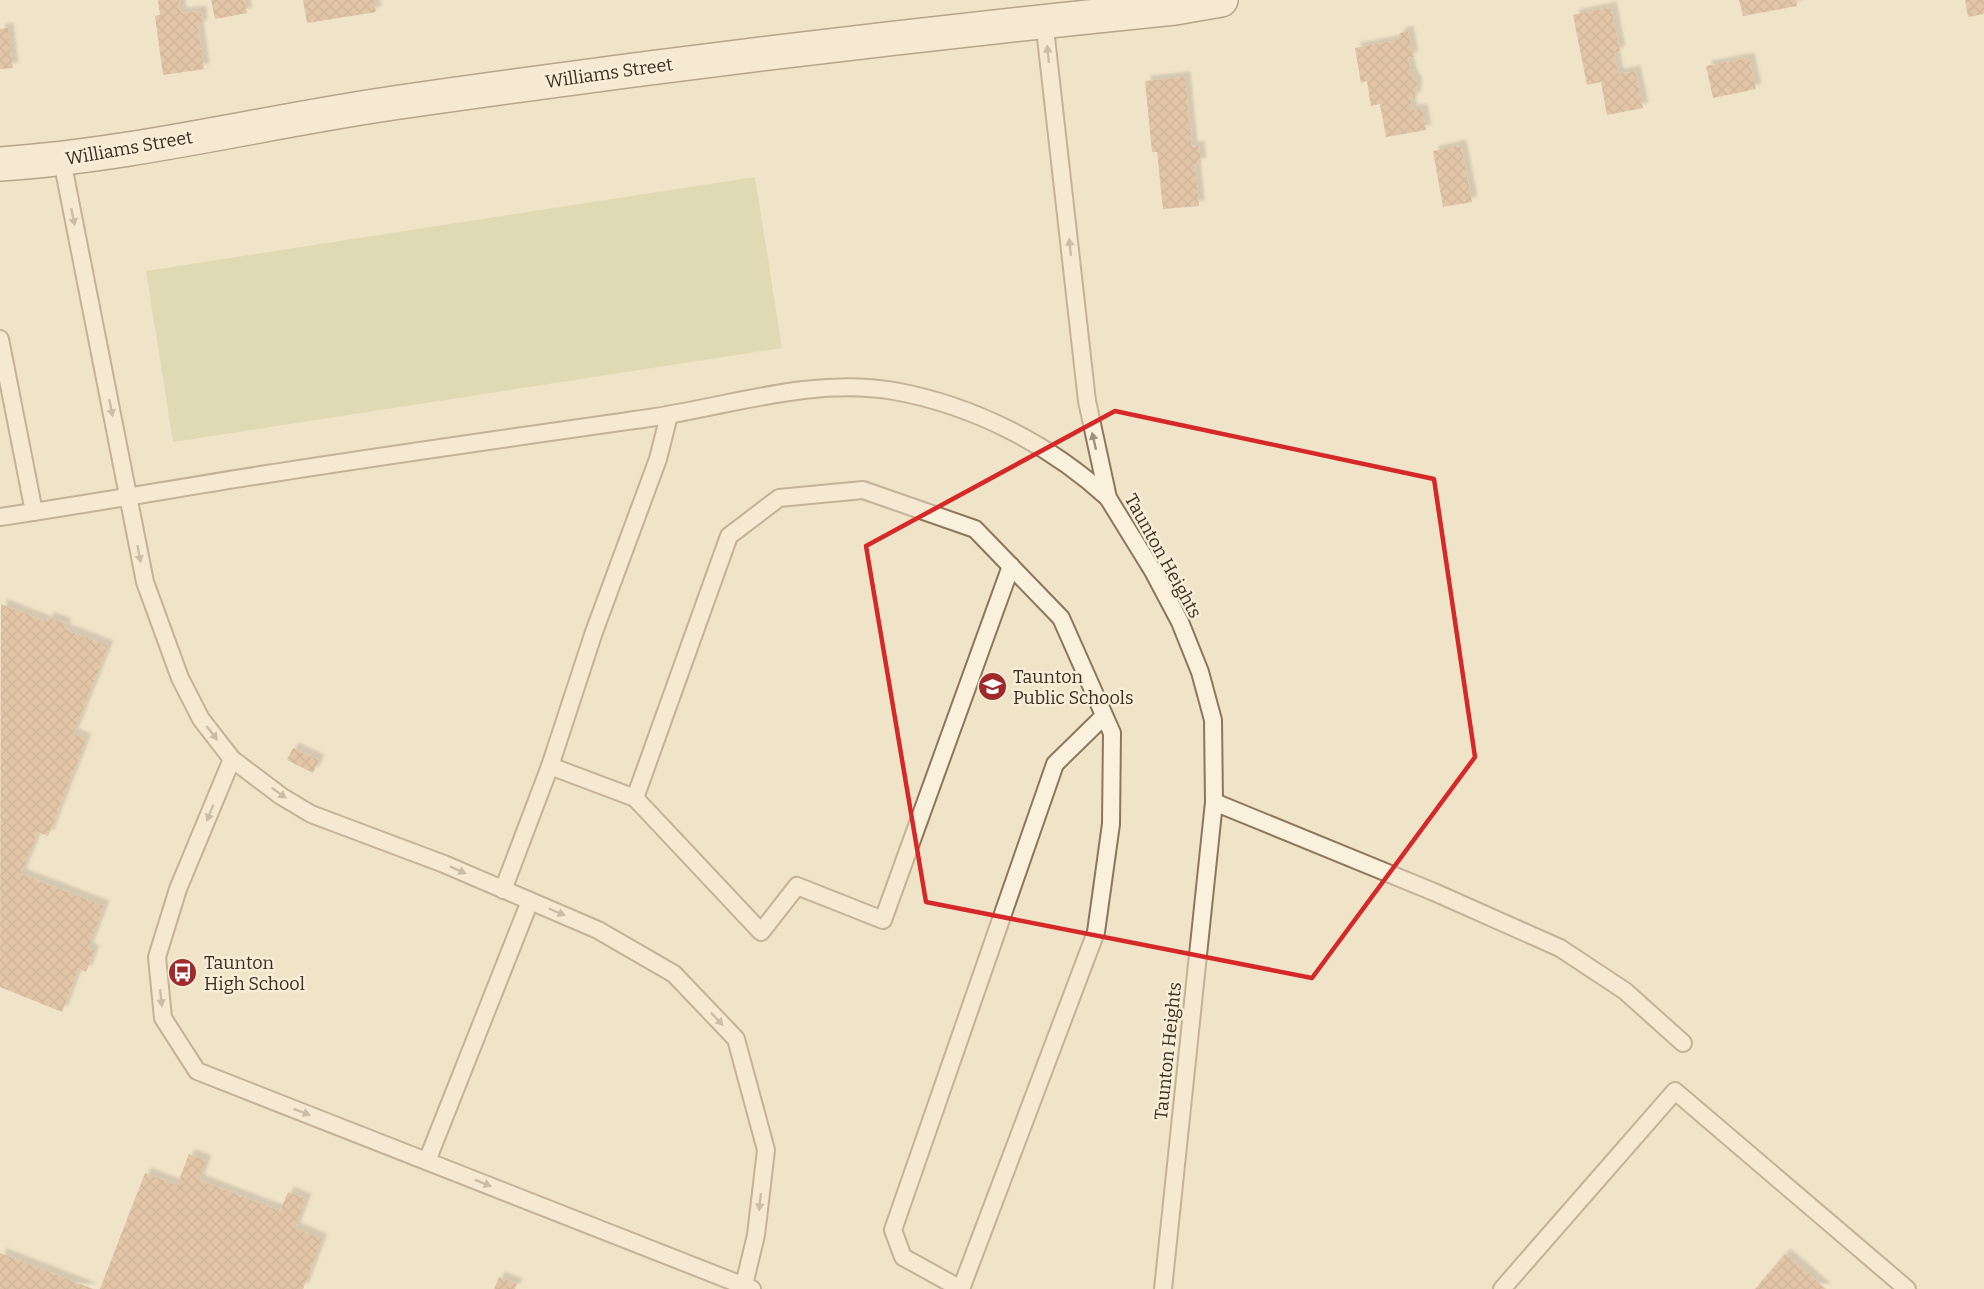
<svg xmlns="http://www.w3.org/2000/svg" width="1984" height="1289" font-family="Bitter,serif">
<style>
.park{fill:#c9cf9b}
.building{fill:url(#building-cross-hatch);filter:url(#shadow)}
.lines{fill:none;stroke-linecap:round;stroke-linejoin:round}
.lane-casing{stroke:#8d765c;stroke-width:20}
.secondary-casing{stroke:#6f573f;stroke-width:36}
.lane{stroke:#faf1dc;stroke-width:16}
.secondary{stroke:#faf1dc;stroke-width:33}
.oneway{fill:#9c907e}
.marked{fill:none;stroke:#d62828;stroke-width:4.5;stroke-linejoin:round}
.labels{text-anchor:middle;stroke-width:5;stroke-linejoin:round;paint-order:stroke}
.street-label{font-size:18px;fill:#3d2e20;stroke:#f7eed8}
.poi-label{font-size:18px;fill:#3d2e20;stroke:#f7eed8;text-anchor:start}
</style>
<defs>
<pattern id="building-cross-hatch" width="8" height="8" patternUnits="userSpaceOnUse" patternTransform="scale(1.5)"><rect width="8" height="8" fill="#cf9f7d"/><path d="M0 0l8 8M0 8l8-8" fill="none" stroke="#a98266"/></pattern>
<filter id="shadow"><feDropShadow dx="5.5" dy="-5.5" stdDeviation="1.5" flood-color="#0004"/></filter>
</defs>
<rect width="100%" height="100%" fill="#f0e4c8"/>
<polygon class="park" points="755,177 782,348 173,442 146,271"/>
<g class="building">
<polygon points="158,0 179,0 181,13 201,11 202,25 198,26 204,69 163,75 155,16 160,15"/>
<polygon points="211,0 244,0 247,13 215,19"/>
<polygon points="303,0 374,0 376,12 307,23"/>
<polygon points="1739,0 1796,0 1797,6 1743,16"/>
<polygon points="1965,0 1984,0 1984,14 1968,17"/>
<polygon points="1611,7 1620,52 1614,53 1618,74 1635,71 1643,108 1607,115 1601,82 1587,85 1573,15"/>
<polygon points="8,28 13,68 0,69 0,29"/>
<polygon points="1408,31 1413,57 1408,58 1411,74 1417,84 1415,98 1410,98 1412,110 1422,109 1426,130 1386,137 1380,104 1371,106 1367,81 1361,83 1355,48 1397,40 1400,33"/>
<polygon points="1749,58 1756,89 1713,98 1706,66"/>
<polygon points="1185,77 1192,147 1199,146 1201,163 1195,164 1199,206 1163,209 1157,152 1152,152 1145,81"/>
<polygon points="1461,145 1472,202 1443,207 1433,151"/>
<polygon points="1,604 47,622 48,617 66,624 64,629 108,646 73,734 86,739 48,836 38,832 21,874 104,906 88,948 94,951 86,972 79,968 62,1012 0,987"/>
<polygon points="293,748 319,760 313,773 287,760"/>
<polygon points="189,1154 206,1161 199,1180 280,1211 288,1192 306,1199 295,1228 322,1239 303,1289 100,1289 145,1173 177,1185"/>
<polygon points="0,1253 93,1289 0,1289"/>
<polygon points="1785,1254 1826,1289 1755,1289"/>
<polygon points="499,1277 517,1284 515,1289 494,1289"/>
</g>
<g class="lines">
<defs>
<g id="lane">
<polyline points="1044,20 1087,401 1108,498 1153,571 1180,622 1200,672 1213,720 1214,802 1163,1289"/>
<polyline points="62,160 145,582 180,678 201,719 232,759 281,796 311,814 444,864 598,930 674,974 736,1039 766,1150 756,1235 743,1289"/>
<polyline points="0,339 34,512"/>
<path d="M 0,517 C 89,504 178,488 267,474 C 394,454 522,436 649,418 C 730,406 812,377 894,391 C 972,405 1050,444 1108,498"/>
<polyline points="232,759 178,889 157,957 163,1018 197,1071 752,1289"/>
<polyline points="550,766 635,798 729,536 779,498 863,490 975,529 1061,618 1112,733 1111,824 1096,932 961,1289"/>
<polyline points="635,798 761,932 797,886 883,920 1011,566"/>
<polyline points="1214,802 1434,892 1560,948 1625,991 1683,1043"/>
<polyline points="503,890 550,766 594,632 658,459 669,415"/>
<polyline points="427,1161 530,901"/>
<polyline points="961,1289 903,1257 893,1230 1055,764 1104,716"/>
<polyline points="1502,1289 1675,1091 1907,1289"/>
</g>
<path id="secondary" d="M 0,164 C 135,155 267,121 400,102 C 658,65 916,34 1175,8 L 1221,0"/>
</defs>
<use href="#lane" class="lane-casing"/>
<use href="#secondary" class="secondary-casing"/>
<use href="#lane" class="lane"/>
<use href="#secondary" class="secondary"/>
</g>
<defs><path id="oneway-solid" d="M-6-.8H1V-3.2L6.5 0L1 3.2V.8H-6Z" transform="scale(1.5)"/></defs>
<g class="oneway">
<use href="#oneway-solid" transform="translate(1048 54) rotate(-96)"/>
<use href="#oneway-solid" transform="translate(73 217) rotate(79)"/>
<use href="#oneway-solid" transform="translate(1070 247) rotate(-96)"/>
<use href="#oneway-solid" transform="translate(111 408) rotate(79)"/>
<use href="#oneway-solid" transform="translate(1094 441) rotate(-103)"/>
<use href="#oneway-solid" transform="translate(139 554) rotate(80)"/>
<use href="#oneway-solid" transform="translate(212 733) rotate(52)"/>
<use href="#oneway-solid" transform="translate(279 793) rotate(36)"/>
<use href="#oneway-solid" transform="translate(210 813) rotate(112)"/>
<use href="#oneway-solid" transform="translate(458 870) rotate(24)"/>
<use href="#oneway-solid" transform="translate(557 912) rotate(23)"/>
<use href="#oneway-solid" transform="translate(161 998) rotate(84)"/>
<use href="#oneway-solid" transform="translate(717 1019) rotate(46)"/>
<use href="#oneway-solid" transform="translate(302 1112) rotate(21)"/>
<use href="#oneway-solid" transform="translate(483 1183) rotate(22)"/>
<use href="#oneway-solid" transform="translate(760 1202) rotate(96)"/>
</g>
<path d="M0 0H1984V1289H0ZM 1115,411 L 1434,479 L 1475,757 L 1312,978 L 926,902 L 866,546 Z" fill="#f0e4c8" fill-opacity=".55" fill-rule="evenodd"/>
<path class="marked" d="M 1115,411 L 1434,479 L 1475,757 L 1312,978 L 926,902 L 866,546 Z"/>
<defs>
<symbol id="school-disc" viewBox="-11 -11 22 22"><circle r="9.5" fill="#9e2a2b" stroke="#f7eed8"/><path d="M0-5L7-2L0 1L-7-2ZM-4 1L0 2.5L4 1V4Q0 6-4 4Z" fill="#fff"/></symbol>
<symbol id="bus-disc" viewBox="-11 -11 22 22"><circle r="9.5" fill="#9e2a2b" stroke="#f7eed8"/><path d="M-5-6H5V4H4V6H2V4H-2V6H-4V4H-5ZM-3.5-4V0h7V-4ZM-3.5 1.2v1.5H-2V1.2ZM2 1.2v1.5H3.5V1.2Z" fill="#fff"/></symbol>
</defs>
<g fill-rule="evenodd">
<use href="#school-disc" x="976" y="670" width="33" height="33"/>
<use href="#bus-disc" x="166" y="956" width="33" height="33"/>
</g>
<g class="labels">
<g class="street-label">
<text transform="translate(609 73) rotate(-8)" y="6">Williams Street</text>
<text transform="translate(129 148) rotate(-10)" y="6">Williams Street</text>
<text transform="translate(1163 556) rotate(61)" y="6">Taunton Heights</text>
<text transform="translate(1168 1051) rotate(-84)" y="6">Taunton Heights</text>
</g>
<g class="poi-label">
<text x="1013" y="683">Taunton<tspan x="1013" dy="21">Public Schools</tspan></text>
<text x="204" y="969">Taunton<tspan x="204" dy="21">High School</tspan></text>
</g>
</g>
</svg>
